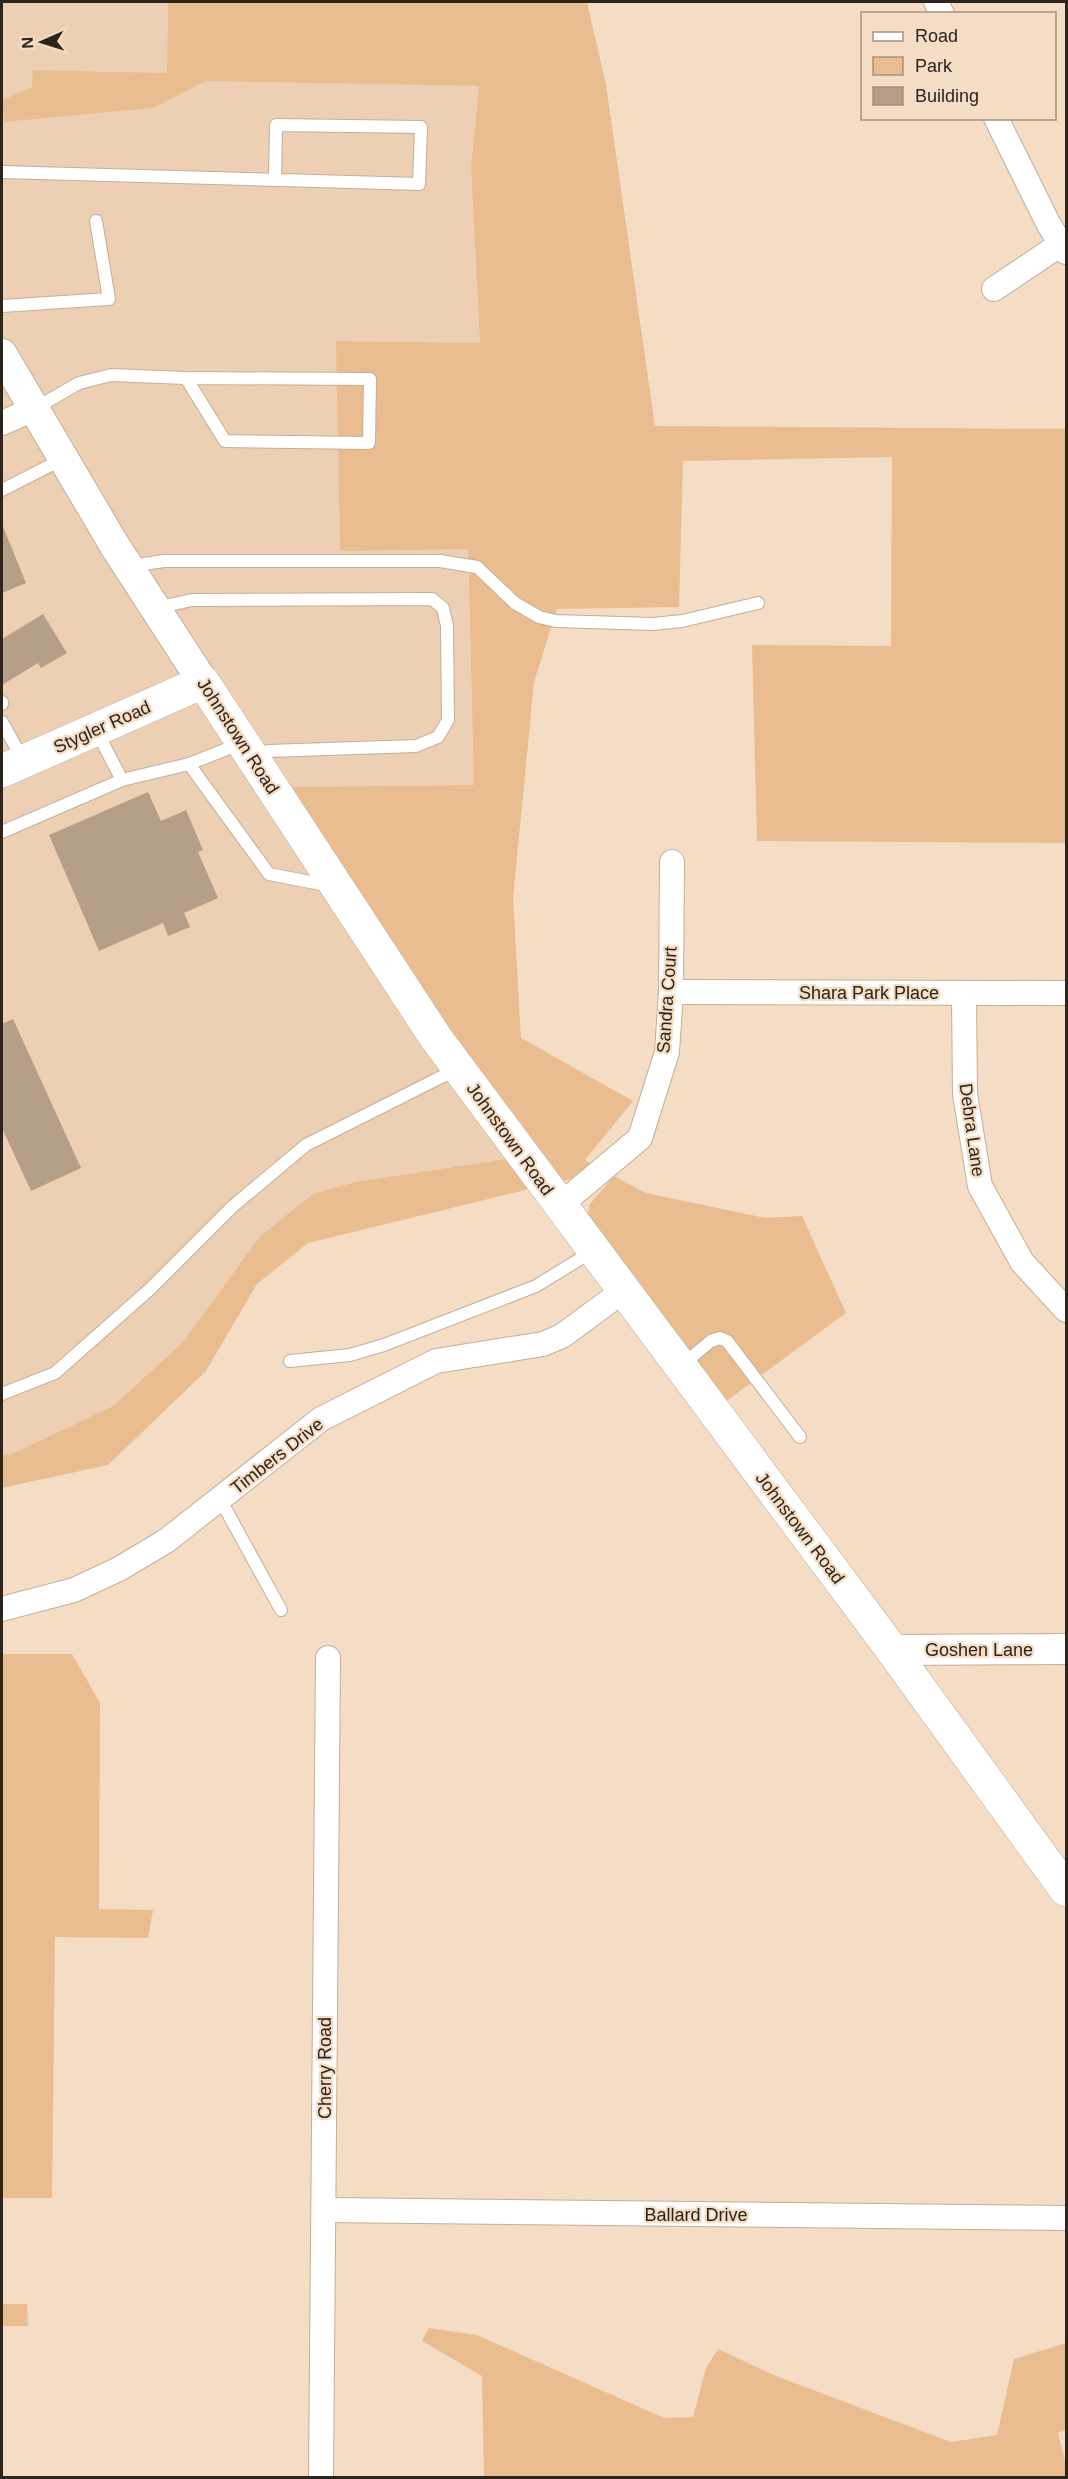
<svg xmlns="http://www.w3.org/2000/svg" width="1068" height="2479" font-family="Helvetica,sans-serif">
<style>
.built{fill:#edd0b3}
.green{fill:#eabd90}
.building{fill:#b69f89}
.lines{fill:none;stroke-linecap:round;stroke-linejoin:round}
.service-casing{stroke:#c4ae98;stroke-width:14}
.minor-casing{stroke:#c4ae98;stroke-width:26}
.tertiary-casing{stroke:#c4ae98;stroke-width:32}
.secondary-casing{stroke:#c4ae98;stroke-width:34}
.service{stroke:#fff;stroke-width:12}
.minor{stroke:#fff;stroke-width:24}
.tertiary{stroke:#fff;stroke-width:30}
.secondary{stroke:#fff;stroke-width:33}
.labels{text-anchor:middle;stroke-width:4.5;stroke-linejoin:round;paint-order:stroke}
.street-label{font-size:18px;fill:#2d241c;stroke:#f4dcc5}
</style>
<rect width="100%" height="100%" fill="#f4dcc5"/>
<g class="built">
<polygon points="2,2 168,2 167,73 33,70 33,87 2,100"/>
<polygon points="206,81 479,86 471,166 480,343 337,341 468,549 474,785 290,787 507,1159 355,1182 313,1194 260,1236 183,1342 113,1406 14,1453 2,1456 2,109 4,122 153,108"/>
</g>
<g class="green">
<polygon points="168,2 587,2 606,85 655,426 1066,429 1066,843 757,841 752,645 891,646 892,457 683,461 679,607 557,609 534,682 513,898 521,1038 633,1101 585,1160 595,1166 575,1178 562,1181 466,1063 289,787 474,785 468,549 340,551 336,341 480,343 471,166 479,86 206,81 153,108 4,122 2,100 32,87 33,70 167,73"/>
<polygon points="507,1159 529,1189 308,1243 257,1284 206,1371 108,1465 2,1488 2,1456 14,1453 113,1406 183,1342 260,1236 313,1194 355,1182"/>
<polygon points="614,1176 646,1193 765,1218 802,1216 846,1313 721,1405 587,1216 590,1204"/>
<polygon points="2,1654 72,1654 100,1703 99,1909 153,1910 148,1938 55,1937 52,2198 2,2198"/>
<polygon points="2,2304 27,2304 28,2326 2,2326"/>
<polygon points="429,2328 477,2335 664,2418 693,2417 706,2368 718,2349 776,2376 951,2442 997,2435 1014,2359 1066,2343 1066,2430 1058,2433 1066,2464 1066,2477 484,2477 482,2376 422,2341"/>
</g>
<g class="building">
<polygon points="2,524 26,583 2,593"/>
<polygon points="43,614 67,653 41,668 38,663 2,685 2,639"/>
<polygon points="148,792 161,821 186,810 203,850 198,852 218,898 184,913 190,927 168,936 163,923 99,951 49,835"/>
<polygon points="13,1019 81,1168 31,1191 2,1128 2,1024"/>
</g>
<g class="lines">
<defs>
<g id="service">
<polyline points="2,172 419,184 421,127 276,125 275,180"/>
<polyline points="2,306 109,299 96,221"/>
<polyline points="34,409 79,383 111,375 186,378 225,441 369,443 370,379 186,378"/>
<polyline points="2,490 63,459"/>
<polyline points="130,566 164,561 440,561 477,567 515,603 539,617 556,621 653,624 682,621 758,603"/>
<polyline points="156,608 192,600 432,599 443,608 447,626 448,720 438,737 416,746 268,751 254,756"/>
<polyline points="2,702 2,704"/>
<polyline points="2,722 23,760"/>
<polyline points="96,730 122,780"/>
<polyline points="242,743 189,764 269,874 331,886"/>
<polyline points="2,832 122,780 189,764"/>
<polyline points="290,1361 350,1355 384,1345 536,1286 593,1251"/>
<polyline points="682,1365 711,1341 720,1338 727,1341 800,1437"/>
<polyline points="2,1394 55,1373 150,1289 232,1207 306,1145 457,1069"/>
<polyline points="220,1499 281,1610"/>
</g>
<g id="minor">
<polyline points="936,2 942,14"/>
<polyline points="996,118 1049,225 1066,252"/>
<polyline points="994,289 1061,244"/>
<polyline points="2,423 34,409"/>
<polyline points="671,992 1066,993"/>
<polyline points="964,994 965,1094 980,1186 1022,1262 1066,1310"/>
<polyline points="559,1206 640,1138 667,1052 671,992 672,862"/>
<polyline points="2,1609 74,1590 119,1569 166,1541 321,1419 436,1361 543,1344 562,1336 623,1291"/>
<polyline points="325,2210 1066,2218"/>
<polyline points="321,2478 328,1658"/>
</g>
<g id="tertiary">
<polyline points="2,354 113,543 203,682"/>
<polyline points="892,1650 1066,1649"/>
</g>
<polyline id="secondary" points="2,771 203,682 436,1038 892,1650 1066,1890"/>
</defs>
<use href="#service" class="service-casing"/>
<use href="#minor" class="minor-casing"/>
<use href="#tertiary" class="tertiary-casing"/>
<use href="#secondary" class="secondary-casing"/>
<use href="#service" class="service"/>
<use href="#minor" class="minor"/>
<use href="#tertiary" class="tertiary"/>
<use href="#secondary" class="secondary"/>
</g>
<g class="labels">
<g class="street-label">
<text transform="translate(102 727) rotate(-24)" y="6">Stygler Road</text>
<text transform="translate(238 736) rotate(57)" y="6">Johnstown Road</text>
<text x="869" y="999">Shara Park Place</text>
<text transform="translate(667 1000) rotate(-86)" y="6">Sandra Court</text>
<text transform="translate(972 1130) rotate(82)" y="6">Debra Lane</text>
<text transform="translate(510 1139) rotate(54)" y="6">Johnstown Road</text>
<text transform="translate(277 1456) rotate(-38)" y="6">Timbers Drive</text>
<text transform="translate(800 1528) rotate(53)" y="6">Johnstown Road</text>
<text x="979" y="1656">Goshen Lane</text>
<text transform="translate(325 2068) rotate(-90)" y="6">Cherry Road</text>
<text x="696" y="2221">Ballard Drive</text>
</g>
</g>
<rect width="1068" height="2479" fill="none" stroke="#2d241c" stroke-width="6"/>
<rect x="861" y="12" width="195" height="108" fill="#f4dcc5" stroke="#a49281" stroke-width="1.5"/>
<rect x="873" y="32" width="30" height="9" fill="#ffffff" stroke="#a49281" stroke-width="1.5"/>
<text x="915" y="42" font-size="18" fill="#2d241c">Road</text>
<rect x="873" y="57" width="30" height="18" fill="#eabd90" stroke="#a49281" stroke-width="1.5"/>
<text x="915" y="72" font-size="18" fill="#2d241c">Park</text>
<rect x="873" y="87" width="30" height="18" fill="#b69f89" stroke="#a49281" stroke-width="1.5"/>
<text x="915" y="102" font-size="18" fill="#2d241c">Building</text>
<g transform="translate(42 42) rotate(267)" stroke="#f4dcc5" stroke-width="4.5" paint-order="stroke">
<path d="M0-4.5L10 22L0 15L-10 22Z" fill="#2d241c"/>
<text y="-9" font-size="16" font-weight="bold" text-anchor="middle" fill="#2d241c">N</text>
</g>
</svg>
